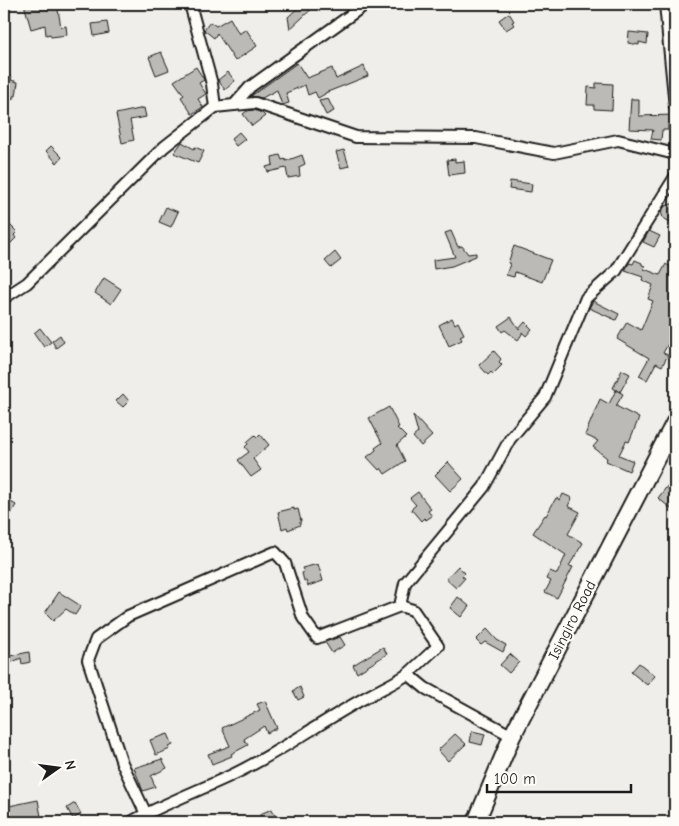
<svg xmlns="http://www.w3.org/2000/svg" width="679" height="826" font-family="'Comic Neue',sans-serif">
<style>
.building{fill:#bbbab6;stroke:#1c1c1c}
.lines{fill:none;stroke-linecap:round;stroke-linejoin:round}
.minor-casing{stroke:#1c1c1c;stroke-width:14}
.primary-casing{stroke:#1c1c1c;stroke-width:20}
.minor{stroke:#fdfcf7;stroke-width:10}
.primary{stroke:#fdfcf7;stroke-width:16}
.labels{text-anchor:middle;stroke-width:4.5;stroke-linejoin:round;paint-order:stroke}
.street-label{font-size:15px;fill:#1c1c1c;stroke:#fdfcf7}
</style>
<rect width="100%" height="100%" fill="#f0eeea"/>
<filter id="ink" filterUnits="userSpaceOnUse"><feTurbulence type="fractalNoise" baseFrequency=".02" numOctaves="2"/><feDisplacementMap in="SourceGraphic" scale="10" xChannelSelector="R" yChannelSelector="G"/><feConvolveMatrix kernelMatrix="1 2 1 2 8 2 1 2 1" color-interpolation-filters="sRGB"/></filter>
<g filter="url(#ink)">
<g class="building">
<polygon points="24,4 57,4 61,27 66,26 67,35 51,37 50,34 46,35 45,25 31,29"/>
<polygon points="302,4 317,4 290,29 288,17"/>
<polygon points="509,13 514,21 512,22 514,25 506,30 499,20"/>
<polygon points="230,18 239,34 246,29 257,46 235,61 217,33 214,38 204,30 210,22 216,26"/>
<polygon points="107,22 109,33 94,36 92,24"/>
<polygon points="629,32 648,34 647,44 639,42 639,45 628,43"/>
<polygon points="161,52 169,70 156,75 149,57"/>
<polygon points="297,63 307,78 332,68 336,79 364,66 368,76 325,93 325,94 318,98 315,92 308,95 305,85 286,93 289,103 282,105 277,90 262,98 251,96"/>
<polygon points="196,67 203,78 204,80 199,83 206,94 198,99 203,107 192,114 181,97 184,95 174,81"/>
<polygon points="228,72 235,81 225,90 218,80"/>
<polygon points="4,75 12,77 11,80 18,82 16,96 13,96 13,99 8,98 8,101 4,101"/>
<polygon points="596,83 613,84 612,110 594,109 594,105 587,105 588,87 596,88"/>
<polygon points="328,99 334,111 326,115 319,101"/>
<polygon points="631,99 639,99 639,116 674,115 674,125 668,125 668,130 662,130 661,140 651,139 653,130 629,129"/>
<polygon points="144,108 146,117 130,120 134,140 122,143 116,114"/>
<polygon points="254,110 262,113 265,116 252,126 243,114 247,111"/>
<polygon points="239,132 245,139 236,146 231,139"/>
<polygon points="182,142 194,149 195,147 204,151 198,163 174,153"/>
<polygon points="51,146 62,157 57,163 46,151"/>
<polygon points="344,150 349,166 341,168 336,152"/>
<polygon points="280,155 282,160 285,159 286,161 302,155 305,164 299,167 300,176 288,178 286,168 268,172 266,167 273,165 272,157"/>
<polygon points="455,159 455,162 464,161 465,173 449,175 447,160"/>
<polygon points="510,181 532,184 531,192 509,189"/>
<polygon points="675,203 675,216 672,223 663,218 661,212 665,206"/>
<polygon points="166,207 178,212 171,227 159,222"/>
<polygon points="4,219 17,232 14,235 16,238 9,245 4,240"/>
<polygon points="451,231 458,247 462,246 468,254 476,253 476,256 452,266 434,269 433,260 455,257 445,233"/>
<polygon points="649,231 660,236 654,247 643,242"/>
<polygon points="514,246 551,260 542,282 515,272 514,277 506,275 510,264 508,263"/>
<polygon points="335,252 341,260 331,268 325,261"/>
<polygon points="635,260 642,263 642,265 645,266 644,269 660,275 666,264 675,270 675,336 673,335 663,353 668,355 662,366 656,363 647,380 639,376 649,358 617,339 627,322 641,330 653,301 648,299 653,285 642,280 643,277 625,271 629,263 633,264"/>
<polygon points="104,278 121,289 111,304 95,293"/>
<polygon points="593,301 619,314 616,320 589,308"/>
<polygon points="511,317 519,329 525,322 532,329 526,336 522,332 522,334 518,340 505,330 502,332 498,326"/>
<polygon points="452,318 455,324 458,322 464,334 460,336 462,340 449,346 439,325"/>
<polygon points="40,328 51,342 44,347 34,333"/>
<polygon points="60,335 64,342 56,348 52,341"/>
<polygon points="494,351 501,359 499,362 502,365 493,374 491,372 488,375 479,365"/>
<polygon points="622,370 630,374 620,392 613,388"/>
<polygon points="616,390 623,394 616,406 639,418 629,442 626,441 619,455 633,461 629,471 606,461 607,458 593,447 598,441 585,435 600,399 609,404"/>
<polygon points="123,394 129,401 123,407 116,401"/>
<polygon points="389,407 399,427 397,428 406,437 397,445 405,461 385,474 381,468 379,470 367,457 376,450 375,448 382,443 369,418"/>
<polygon points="413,415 432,436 421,446 413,437 418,433"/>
<polygon points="260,434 269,445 253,459 261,470 251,477 238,460 249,452 245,447 248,444 247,442 255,435 257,437"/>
<polygon points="448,462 463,479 450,491 435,475"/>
<polygon points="675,476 675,512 658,498"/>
<polygon points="418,492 431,509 428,511 432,516 426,520 424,518 421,521 411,509 416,505 410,498"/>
<polygon points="563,494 572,498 568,506 580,512 568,534 583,543 569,566 573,567 557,598 545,592 551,581 546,579 550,571 557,574 566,555 533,533 545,515 546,516 556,498 560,500"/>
<polygon points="4,498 16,505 11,514 4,509"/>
<polygon points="294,508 294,510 298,509 301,521 300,522 300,525 288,530 287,527 282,529 278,512"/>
<polygon points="318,564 323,581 308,586 306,581 304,581 302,573 304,572 302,568"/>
<polygon points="458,566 465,573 462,576 465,578 456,588 446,579"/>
<polygon points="59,592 81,606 75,615 66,609 53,621 45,613"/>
<polygon points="458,597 469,606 461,617 450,608"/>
<polygon points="487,629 497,640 506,645 503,652 485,642 481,645 476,640"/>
<polygon points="340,637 345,645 332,653 325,642"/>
<polygon points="4,642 10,656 29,652 30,662 22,664 21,658 4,666"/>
<polygon points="383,647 387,654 357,673 353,665"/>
<polygon points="510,654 519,662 509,673 500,665"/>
<polygon points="639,663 655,676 647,685 631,672"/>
<polygon points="300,687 304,697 298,700 293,691"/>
<polygon points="265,701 277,728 267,733 264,726 244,739 248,745 231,754 232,756 212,764 208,754 230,746 222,728 260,710 257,704"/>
<polygon points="472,731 485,734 482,745 470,742"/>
<polygon points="168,734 173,745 169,747 170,749 156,755 150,740"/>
<polygon points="455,734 466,744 448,761 438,750"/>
<polygon points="162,759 167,768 151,776 155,787 143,791 134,768"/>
<polygon points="38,800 42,822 4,822 4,807"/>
<polygon points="75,803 81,814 73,819 67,808"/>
<polygon points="272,809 278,822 263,822 260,814"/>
</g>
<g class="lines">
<defs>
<g id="minor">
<polyline points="190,4 212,84 215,107"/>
<polyline points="665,4 675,107"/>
<polyline points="234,105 255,103 356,137 476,138 554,153 618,140 675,154"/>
<polyline points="4,298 27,283 164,147 215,107 234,105 250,87 366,4"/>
<polyline points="400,606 405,583 484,487 510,439 545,397 586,298 616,271 675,177"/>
<polyline points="146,814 122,763 88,660 96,639 128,616 275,552 285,563 303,618 317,638 400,606 413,610 438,646 408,674"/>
<path d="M 131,822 C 163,804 198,791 232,775 C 277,754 318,724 361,700 C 377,691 393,684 408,674 L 425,688 L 512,736"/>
</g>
<polyline id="primary" points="476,822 512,736 675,422"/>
</defs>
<use href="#minor" class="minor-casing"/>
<use href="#primary" class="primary-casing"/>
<use href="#minor" class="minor"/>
<use href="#primary" class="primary"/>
</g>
</g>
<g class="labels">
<g class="street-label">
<text transform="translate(572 620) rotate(-63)" y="5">Isingiro Road</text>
</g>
</g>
<rect width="679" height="826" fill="none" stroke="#fdfcf7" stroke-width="20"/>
<rect x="10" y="10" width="659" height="806" fill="none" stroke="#1c1c1c" stroke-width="2" filter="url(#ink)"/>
<g transform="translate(58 768) rotate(76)" stroke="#fdfcf7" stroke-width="4" paint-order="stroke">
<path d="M0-4L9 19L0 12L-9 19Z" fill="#1c1c1c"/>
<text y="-8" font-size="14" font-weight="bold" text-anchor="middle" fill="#1c1c1c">N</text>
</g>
<path d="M487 784v8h144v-8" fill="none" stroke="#1c1c1c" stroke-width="2.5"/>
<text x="494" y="784" font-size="15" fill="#1c1c1c" stroke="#fdfcf7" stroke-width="4" paint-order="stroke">100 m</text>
</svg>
